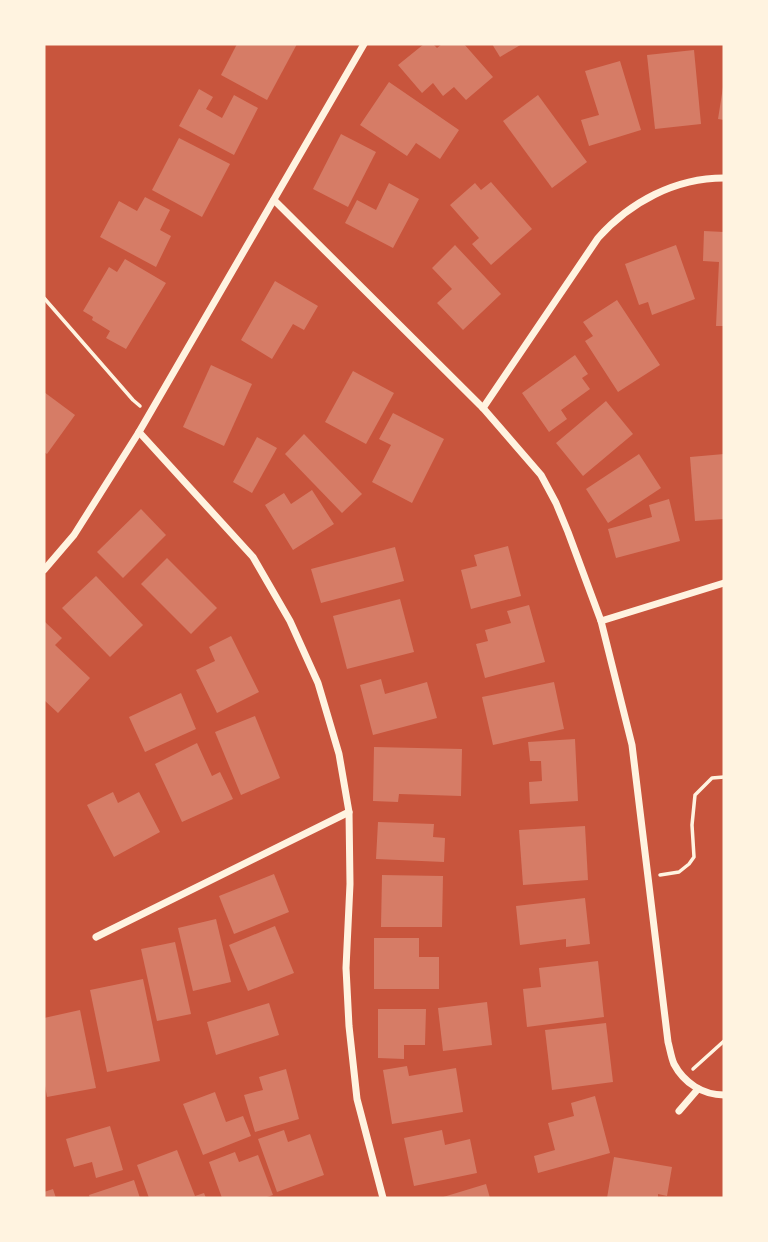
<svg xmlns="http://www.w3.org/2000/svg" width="768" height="1242" font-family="Literata,serif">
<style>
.building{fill:#d67c66}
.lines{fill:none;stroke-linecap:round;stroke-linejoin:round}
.path{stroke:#fff3e0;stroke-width:3.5}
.minor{stroke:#fff3e0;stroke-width:7}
</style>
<rect width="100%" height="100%" fill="#c8553d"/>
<g class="building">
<polygon points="237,44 297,44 267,100 221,75"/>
<polygon points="424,44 433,44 437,48 442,44 464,44 493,77 466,100 454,87 443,96 433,83 422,93 398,65"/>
<polygon points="492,44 522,44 500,57"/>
<polygon points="694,50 701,124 655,129 647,55"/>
<polygon points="620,61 641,130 589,146 581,120 599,115 585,71"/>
<polygon points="389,82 459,130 440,159 416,143 407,156 360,125"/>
<polygon points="723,87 724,87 724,120 718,119"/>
<polygon points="199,89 213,97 206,109 222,118 234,95 258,108 234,155 179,126"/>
<polygon points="538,95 587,162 552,188 503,121"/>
<polygon points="341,134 376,152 348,207 313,189"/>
<polygon points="179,138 230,164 202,217 152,190"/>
<polygon points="491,182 532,229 491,265 472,244 479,238 450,205 475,183 481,190"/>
<polygon points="389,183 419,199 393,248 345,223 357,200 376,210"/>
<polygon points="145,197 170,210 160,230 171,236 156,267 100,237 119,201 137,211"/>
<polygon points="704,231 724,232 724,326 716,326 719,262 703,261"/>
<polygon points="455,245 501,294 463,330 437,303 452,289 432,268"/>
<polygon points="676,245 695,299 652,315 648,302 639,305 625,264"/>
<polygon points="125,259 166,283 126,349 106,338 110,331 92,320 93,317 83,311 109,267 117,272"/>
<polygon points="275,281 318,306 304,330 293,324 272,359 241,340"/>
<polygon points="617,300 660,365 618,392 585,341 593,336 583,322"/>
<polygon points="575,355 588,374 582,378 590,389 561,410 567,419 549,432 522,393"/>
<polygon points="211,365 252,384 224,446 183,427"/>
<polygon points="353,371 394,393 366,444 325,422"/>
<polygon points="44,392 75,415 47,454 44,452"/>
<polygon points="606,401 633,434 583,476 556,443"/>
<polygon points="393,413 444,439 412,503 372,482 391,445 379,439"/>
<polygon points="304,434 362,494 342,513 285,454"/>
<polygon points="257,437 277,448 252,493 233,482"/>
<polygon points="639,454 661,488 608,523 586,489"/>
<polygon points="724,454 724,519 695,521 690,457"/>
<polygon points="312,490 334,524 293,550 265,505 284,493 291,504"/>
<polygon points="669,499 680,541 616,558 608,529 652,517 649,505"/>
<polygon points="141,509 166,535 123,578 97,552"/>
<polygon points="508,546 521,596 471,609 461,570 477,566 474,555"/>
<polygon points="395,547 404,581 321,603 311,569"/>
<polygon points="167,558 217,608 191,634 141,584"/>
<polygon points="96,576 143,625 110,657 62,608"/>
<polygon points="400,599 414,652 347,669 333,616"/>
<polygon points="529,605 545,662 485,678 476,644 488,641 485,630 511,623 507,611"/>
<polygon points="44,621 62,638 55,645 90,678 58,713 44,700"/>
<polygon points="231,636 259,692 217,713 196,670 215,661 209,647"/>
<polygon points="381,679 385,694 427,682 437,718 373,735 360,685"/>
<polygon points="554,682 564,729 493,745 482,697"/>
<polygon points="181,693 196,729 145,752 129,717"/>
<polygon points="255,716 280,778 241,795 215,732"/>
<polygon points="575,739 578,801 530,804 529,782 542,781 541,761 530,761 528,742"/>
<polygon points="197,743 212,776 220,772 233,799 182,822 155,764"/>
<polygon points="374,747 462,749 461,796 399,794 398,802 373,801"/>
<polygon points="113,792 118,803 139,792 160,832 114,857 87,805"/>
<polygon points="378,822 434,824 433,837 445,838 444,862 376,859"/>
<polygon points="585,826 588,880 523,885 519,830"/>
<polygon points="274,874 289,912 234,934 219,896"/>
<polygon points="382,875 443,876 442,927 381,927"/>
<polygon points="585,898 590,944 566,947 566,939 520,945 516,906"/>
<polygon points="216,919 231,982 193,991 178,928"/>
<polygon points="275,926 294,973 248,991 229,945"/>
<polygon points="374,938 419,938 419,957 439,957 439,989 374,989"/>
<polygon points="175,942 191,1014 157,1021 141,949"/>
<polygon points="598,961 604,1017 527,1027 523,989 541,987 539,968"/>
<polygon points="143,979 160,1061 107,1072 90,990"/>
<polygon points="487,1002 492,1045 443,1051 438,1008"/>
<polygon points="269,1003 279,1035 216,1055 207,1022"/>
<polygon points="378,1009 426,1009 425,1045 404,1045 404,1059 378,1058"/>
<polygon points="80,1010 96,1088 47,1097 44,1080 44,1018"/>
<polygon points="606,1023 613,1082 552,1090 545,1030"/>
<polygon points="407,1066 409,1076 456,1068 463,1112 392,1124 383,1070"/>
<polygon points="286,1069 299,1119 255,1132 244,1095 263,1090 259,1077"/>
<polygon points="215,1092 226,1122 243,1116 251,1136 203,1155 183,1104"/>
<polygon points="595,1096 610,1153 538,1173 534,1156 555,1150 548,1123 574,1116 571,1103"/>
<polygon points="110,1126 123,1170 96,1178 92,1162 74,1167 66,1139"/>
<polygon points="284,1130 288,1142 310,1134 324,1175 277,1192 258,1139"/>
<polygon points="442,1130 445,1145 470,1139 477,1173 414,1186 404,1138"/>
<polygon points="177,1150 195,1196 204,1193 206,1198 149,1198 137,1165"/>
<polygon points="235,1152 239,1162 258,1155 273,1195 264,1198 222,1198 209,1162"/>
<polygon points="614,1157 672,1167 667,1196 658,1194 658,1198 607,1198"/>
<polygon points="134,1180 140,1198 90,1198 89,1195"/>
<polygon points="486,1184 490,1198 440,1198"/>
<polygon points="53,1189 56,1198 44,1198 44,1192"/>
</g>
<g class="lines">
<g class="path">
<polyline points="44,298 133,400 140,406"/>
<polyline points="660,875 679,872 689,864 694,857 692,825 695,795 712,778 724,777"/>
<polyline points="693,1069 724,1041"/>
</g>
<g class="minor">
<path d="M 274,200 L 483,408 L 541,475 L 556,503 L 568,532 L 601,621 L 632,745 L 668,1042 C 670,1049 671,1057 674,1064 C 684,1083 703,1095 724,1095"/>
<path d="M 483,408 L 598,238 C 630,202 675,178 724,178"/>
<polyline points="139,432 253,557 290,621 318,683 339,754 349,812 350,884 346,968 349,1026 357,1099 383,1198"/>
<polyline points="44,570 74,535 139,432 364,44"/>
<polyline points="601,621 724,583"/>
<polyline points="96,937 349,812"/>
<polyline points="679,1111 698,1089"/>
</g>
</g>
<rect width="768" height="1242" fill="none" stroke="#fff3e0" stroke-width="91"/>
</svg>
